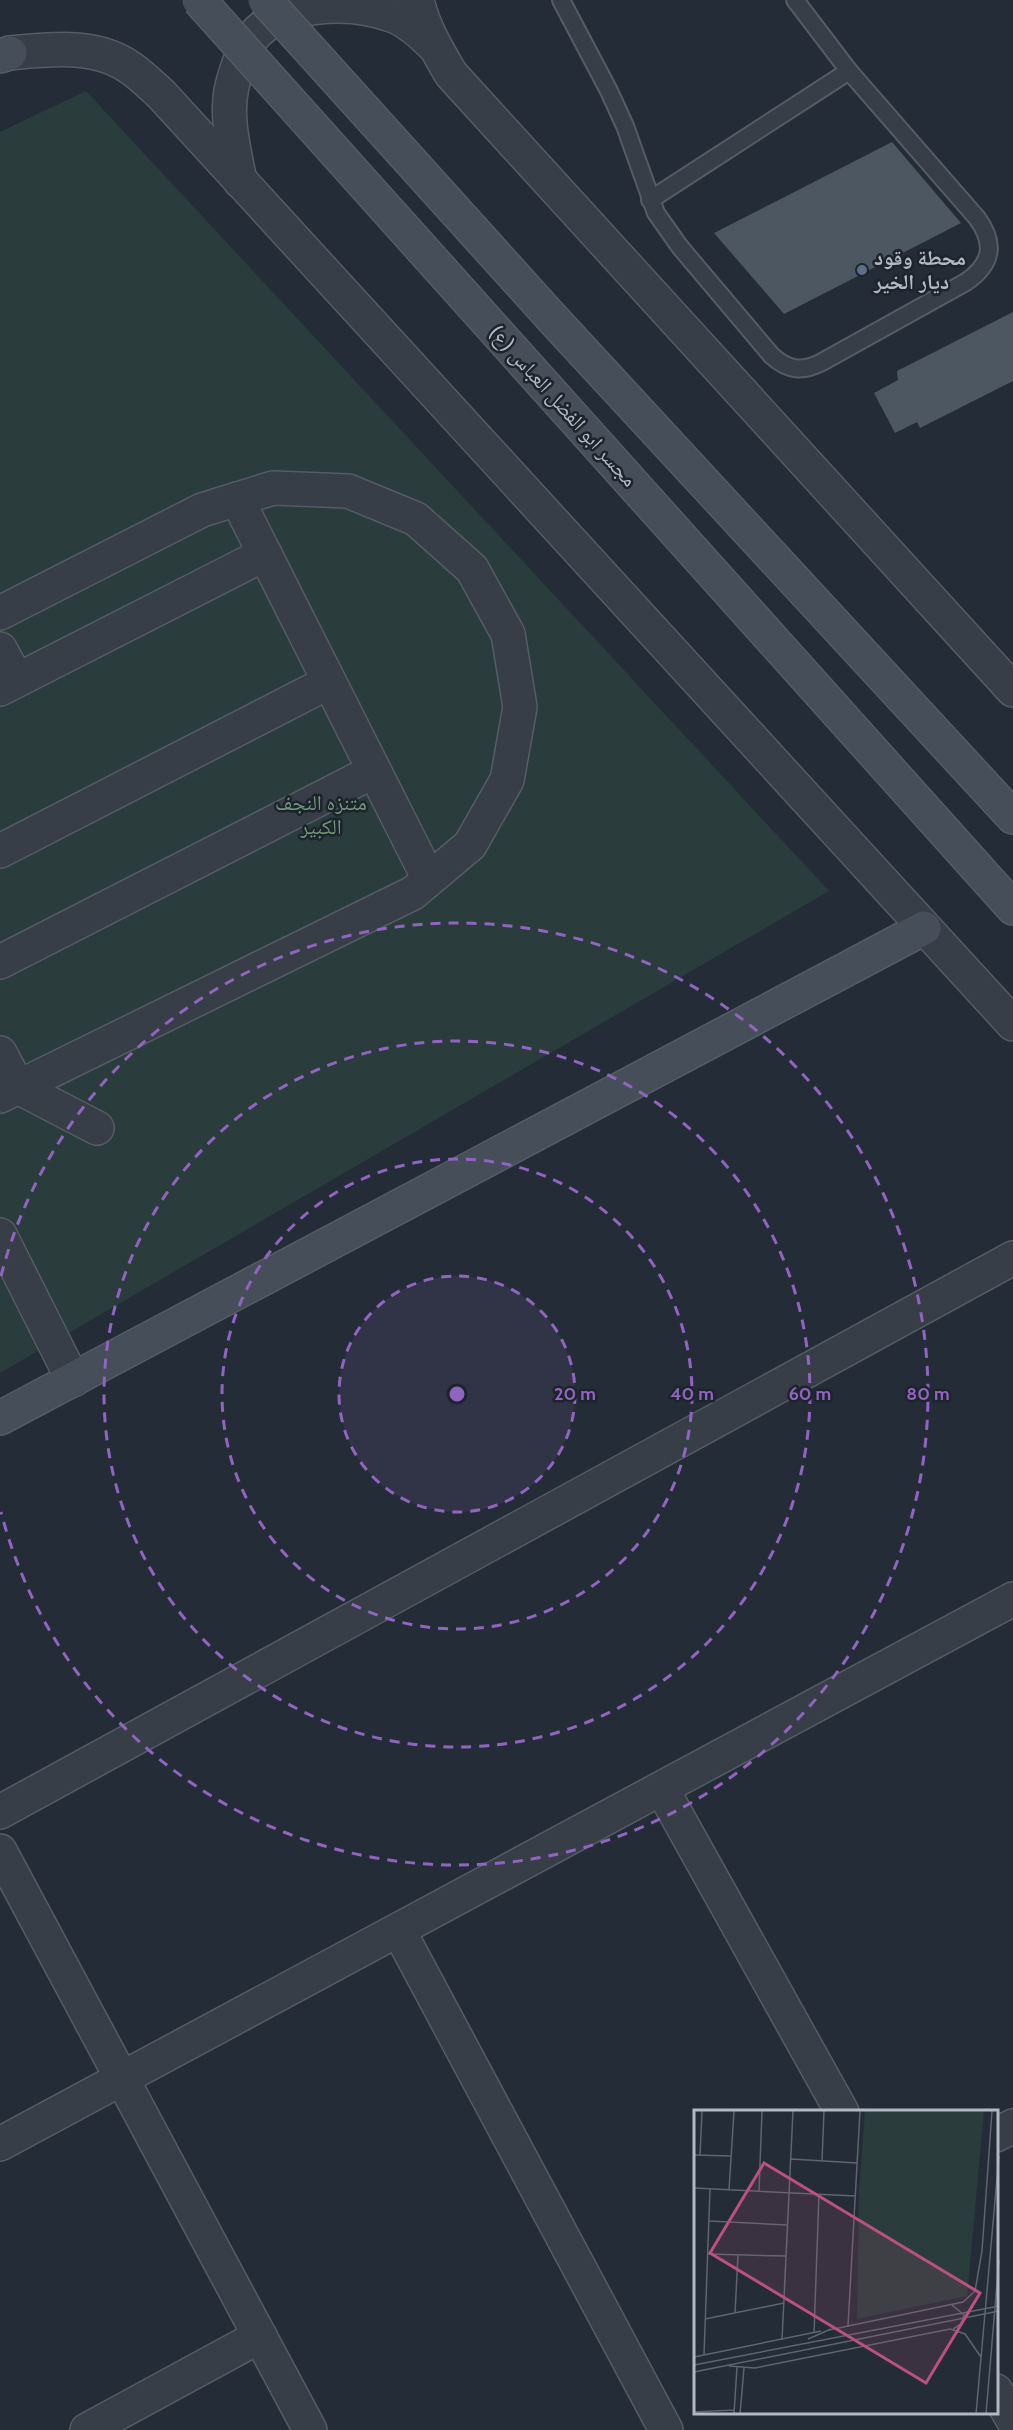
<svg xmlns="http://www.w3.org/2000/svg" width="1013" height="2430" font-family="Cabin,'Noto Naskh Arabic',sans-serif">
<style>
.green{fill:#2a3c3c}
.building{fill:#4d5762}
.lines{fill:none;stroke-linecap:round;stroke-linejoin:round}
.lane-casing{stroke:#555c65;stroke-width:20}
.street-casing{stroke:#555c65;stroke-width:36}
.secondary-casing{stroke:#555c65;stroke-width:36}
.lane{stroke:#373e48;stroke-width:16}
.street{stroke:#373e48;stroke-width:33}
.secondary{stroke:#464e5a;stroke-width:33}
.secondary-bridge-casing{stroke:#555c65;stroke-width:36;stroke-linecap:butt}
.secondary-bridge{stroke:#464e5a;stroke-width:33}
.ring{fill:none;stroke:#9164c1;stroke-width:3;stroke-dasharray:10 8}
.service-dot{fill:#5c6f8a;stroke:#1d242c;stroke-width:2}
.labels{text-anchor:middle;stroke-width:5;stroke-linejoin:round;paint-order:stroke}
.poi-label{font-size:21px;font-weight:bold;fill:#b2b9c4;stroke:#1d242c;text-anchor:start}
.street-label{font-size:21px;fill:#b2b9c4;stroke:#1d242c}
.park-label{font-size:21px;fill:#73977b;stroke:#1d242c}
.inset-road{fill:none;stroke:#5d656f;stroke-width:1.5}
.view{fill:#bc5080;fill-opacity:0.15;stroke:#bc5080;stroke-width:3}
.inset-edge{fill:none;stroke:#b2b9c4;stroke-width:3}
.centre{fill:#9164c1;stroke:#1d242c;stroke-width:3}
.ring-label{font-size:18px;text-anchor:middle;font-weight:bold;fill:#9164c1;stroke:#1d242c;stroke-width:5;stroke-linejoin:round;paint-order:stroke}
</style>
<rect width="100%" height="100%" fill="#242d37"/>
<polygon class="green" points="86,91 829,891 0,1373 0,132"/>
<g class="building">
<polygon points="892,142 961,223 784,314 714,233"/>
<polygon points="1013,312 1013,381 920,428 917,422 895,433 874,393 898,380 897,371"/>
</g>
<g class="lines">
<defs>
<g id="lane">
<path d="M 561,0 L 609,91 L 625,126 L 656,213 L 680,247 L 772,356 C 789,371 803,372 822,362 L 966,282 C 992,264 996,244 977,218 L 849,71 L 795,0"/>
<polyline points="650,200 849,71"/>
</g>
<g id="street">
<path d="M 417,0 C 423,27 437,50 451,74 L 1013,690"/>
<path d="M 10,53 C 51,49 97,43 132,69 C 142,76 151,85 161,94 L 1013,1024"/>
<path d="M 240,181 C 234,150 225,117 232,86 C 236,71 242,51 251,39 C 282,0 352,0 397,17 C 411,24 422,34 433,45"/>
<polyline points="237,499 429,879"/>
<polyline points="0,613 202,510 273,488 348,491 416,519 472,569 508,634 520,707 507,780 470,845 413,893 0,1096"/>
<polyline points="0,649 17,680 0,675"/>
<polyline points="0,689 265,554"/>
<polyline points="0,851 329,682"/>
<polyline points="0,962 374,771"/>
<polyline points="0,1053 18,1087 97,1128"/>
<polyline points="0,1235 73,1380"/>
<polyline points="662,1789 842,2112"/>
<polyline points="0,1812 1013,1258"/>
<polyline points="0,1851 310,2430"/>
<polyline points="399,1931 666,2430"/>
<polyline points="996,2135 1013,2126"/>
<polyline points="0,2144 1013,1599"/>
<polyline points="996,2391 1013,2420"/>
<polyline points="87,2430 260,2336"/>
</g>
<g id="secondary">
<polyline points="0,56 10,53"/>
<polyline points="552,318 1013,817"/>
<polyline points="519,357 1013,908"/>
<polyline points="0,1418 924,928"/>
</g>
</defs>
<use href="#lane" class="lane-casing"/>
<use href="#street" class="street-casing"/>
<use href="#secondary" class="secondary-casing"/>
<use href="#lane" class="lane"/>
<use href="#street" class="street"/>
<use href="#secondary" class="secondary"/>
<defs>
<g id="secondary-bridge">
<polyline points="199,0 519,357"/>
<polyline points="265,0 552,318"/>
</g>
</defs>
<use href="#secondary-bridge" class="secondary-bridge-casing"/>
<use href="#secondary-bridge" class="secondary-bridge"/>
</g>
<circle cx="457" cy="1394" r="118" fill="#9164c1" fill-opacity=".12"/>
<g class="ring">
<circle cx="457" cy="1394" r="118"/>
<circle cx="457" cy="1394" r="235"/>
<circle cx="457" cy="1394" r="353"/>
<path d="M1 1276A471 471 0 1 1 1 1512"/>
</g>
<circle class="service-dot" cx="862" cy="270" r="6"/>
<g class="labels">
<g class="poi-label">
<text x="874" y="265">محطة وقود<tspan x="874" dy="24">ديار الخير</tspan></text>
</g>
<g class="street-label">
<text transform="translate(563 406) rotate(48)" y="7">مجسر ابو الفضل العباس (ع)</text>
</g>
<g class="park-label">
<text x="321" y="810">متنزه النجف<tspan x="321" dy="24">الكبير</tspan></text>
</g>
</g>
<g transform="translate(694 2110)">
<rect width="304" height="304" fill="#242d37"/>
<path d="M 171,1 L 290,1 L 273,186 L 163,209 L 165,81 Z" fill="#2a3c3c"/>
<path class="inset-road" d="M 0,45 L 37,46M 6,45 L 8,1M 97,49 L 163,53M 128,51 L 130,1M 0,78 L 161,86M 35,80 L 40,1M 65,81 L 68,1M 15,111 L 93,115M 13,144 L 92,146M 281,181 L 288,141 L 298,1M 258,195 L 270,205 L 267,214 L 259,219M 41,203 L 44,145M 11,209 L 90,193M 154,216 L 166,1M 135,220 L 269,192 L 281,181M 120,223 L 125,84M 114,229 L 137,219M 88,230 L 99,1M 10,245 L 16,79M 0,247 L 127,221M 0,255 L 305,196M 35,256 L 61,258 L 256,219 L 271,224 L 287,247M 0,262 L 305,201M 0,302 L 40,300M 40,304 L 43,257M 46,304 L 50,258M 282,304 L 305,46M 292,304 L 305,150"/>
<path class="view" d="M 70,53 L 286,183 L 232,273 L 16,143 Z"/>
<rect width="304" height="304" class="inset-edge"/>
</g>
<circle cx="457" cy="1394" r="9" class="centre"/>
<g class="ring-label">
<text x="575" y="1400">20 m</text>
<text x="692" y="1400">40 m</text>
<text x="810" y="1400">60 m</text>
<text x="928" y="1400">80 m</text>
</g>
</svg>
